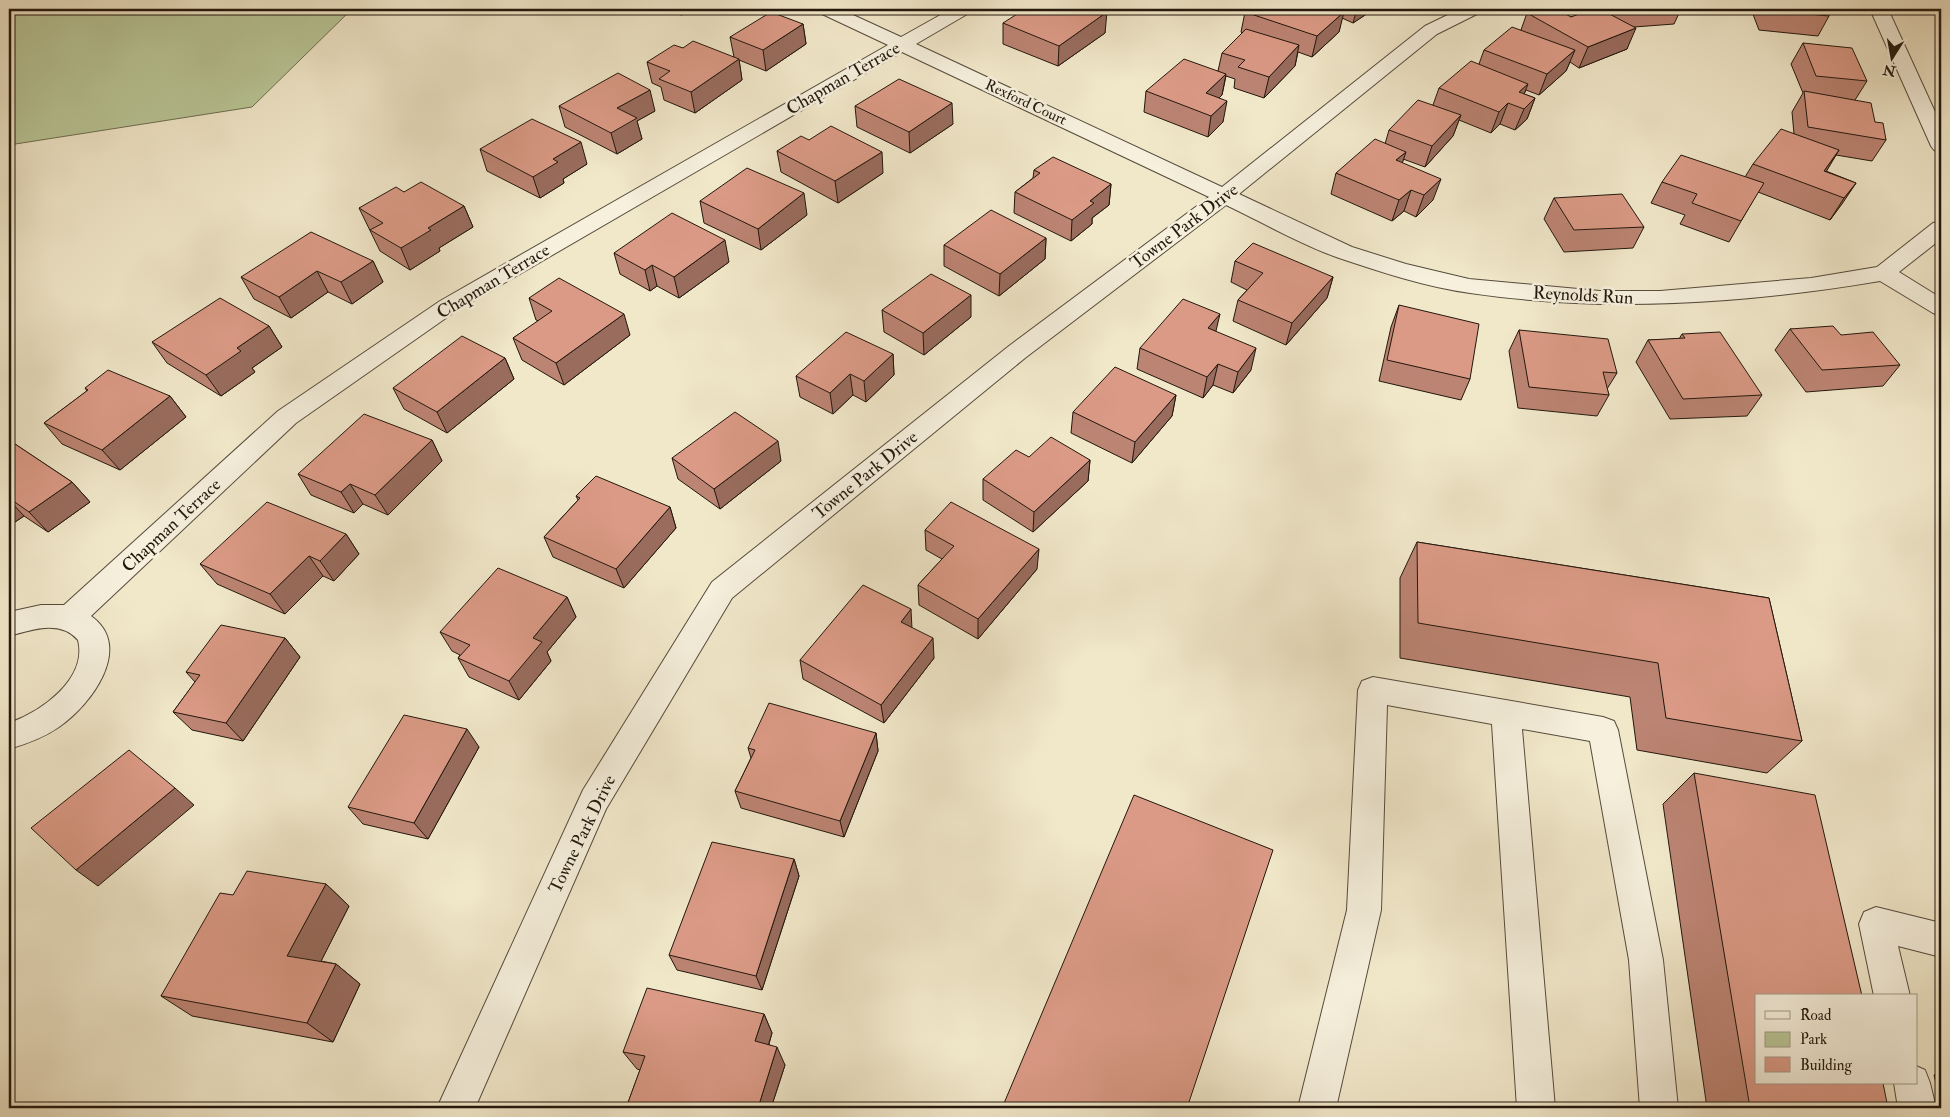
<svg xmlns="http://www.w3.org/2000/svg" width="1950" height="1117" font-family="'IM FELL Double Pica',serif">
<style>
.green{fill:#b9c697;stroke:#6e6e52}
.lines{fill:none;stroke-linecap:round;stroke-linejoin:round}
.minor-casing{stroke:#564b3c;stroke-width:2}
.minor{fill:#f6f0dd;fill-rule:evenodd}
.wall{fill:#bc8473;stroke:#22170d}
.shaded-wall{fill:#996c5e;stroke:#22170d}
.building{fill:#db9a86;stroke:#22170d}
.labels{text-anchor:middle;stroke-width:5;stroke-linejoin:round;paint-order:stroke}
.far-street-label{font-size:15px;fill:#22170d;stroke:#f6f0dd}
.street-label{font-size:18px;fill:#22170d;stroke:#f6f0dd}
</style>
<rect width="100%" height="100%" fill="#f1e8ca"/>
<filter id="stains"><feTurbulence type="fractalNoise" baseFrequency=".004" numOctaves="4"/><feColorMatrix values="0 0 0 0 .2 0 0 0 0 .09 0 0 0 0 .02 0 0 0 .5 -.17"/></filter>
<radialGradient id="worn" r=".72"><stop offset=".6" stop-color="#630" stop-opacity="0"/><stop offset="1" stop-color="#630" stop-opacity=".3"/></radialGradient>
<polygon class="green" points="9,9 352,9 252,107 9,145"/>
<g class="lines">
<defs>
<g id="minor">
<path d="M 817,9 L 840,9 L 901,37 L 951,9 L 972,9 L 969,13 L 916,44 L 1222,187 L 1425,26 L 1460,9 L 1482,9 L 1479,13 L 1437,34 L 1239,194 L 1352,247 L 1406,264 L 1469,279 L 1600,291 L 1660,291 L 1811,278 L 1877,267 L 1933,223 L 1941,221 L 1941,239 L 1899,272 L 1941,298 L 1941,316 L 1933,313 L 1880,281 C 1743,304 1608,313 1470,293 C 1426,287 1381,272 1339,258 C 1301,245 1262,222 1226,205 L 1025,358 L 732,598 L 606,809 L 475,1108 L 437,1108 L 583,790 L 712,582 L 1009,346 L 1209,197 L 902,52 L 456,311 L 296,423 L 91,616 C 135,647 90,706 59,727 C 43,738 26,744 9,749 L 9,723 C 41,712 88,679 78,640 C 60,619 31,630 9,636 L 9,612 L 41,605 L 64,605 L 278,411 L 440,301 L 888,45 L 820,13 Z"/>
<polygon points="1870,9 1888,9 1941,125 1941,152 1934,150 1931,146"/>
<polygon points="1373,677 1603,717 1614,721 1618,730 1663,960 1678,1108 1640,1108 1629,960 1590,741 1522,729 1555,1108 1517,1108 1492,724 1387,705 1381,910 1336,1108 1298,1108 1347,910 1358,690 1362,681"/>
<polygon points="1876,907 1941,923 1941,957 1898,946 1910,996 1874,996 1859,924 1864,912"/>
<polygon points="1916,1066 1925,1070 1930,1083 1936,1108 1898,1108 1894,1083 1916,1083"/>
</g>
</defs>
<use href="#minor" class="minor-casing"/>
<use href="#minor" class="minor"/>
</g>
<g class="wall">
<polygon points="673,9 697,9 681,15"/>
<polygon points="1248,9 1374,9 1353,23 1342,18 1339,32 1312,57 1298,52 1295,66 1264,98 1234,88 1235,79 1226,76 1222,95 1219,98 1223,122 1208,137 1144,112 1146,91 1218,71 1222,53 1242,33 1241,32 1245,12"/>
<polygon points="1603,9 1681,9 1674,24 1634,27 1627,49 1579,68 1570,62 1566,71 1539,95 1526,90 1524,94 1535,98 1527,119 1515,130 1500,124 1491,133 1459,120 1453,136 1425,167 1403,159 1402,163 1433,200 1416,217 1404,211 1392,221 1331,194 1336,173 1385,144 1389,130 1433,105 1439,88 1479,64 1484,50 1521,30 1527,13 1571,17 1603,10"/>
<polygon points="1751,9 1826,9 1829,16 1818,36 1759,30"/>
<polygon points="1103,11 1105,33 1058,66 1003,44 1003,23"/>
<polygon points="803,24 806,44 766,71 739,60 742,80 695,113 664,100 661,87 652,83 647,62 683,48 734,57 730,37"/>
<polygon points="1803,43 1867,81 1855,100 1875,122 1886,140 1872,161 1836,155 1826,171 1856,183 1830,220 1758,192 1729,242 1680,224 1685,215 1651,203 1662,182 1745,177 1753,164 1794,134 1792,112 1803,93 1791,64"/>
<polygon points="559,106 655,111 637,121 642,139 617,154 565,127"/>
<polygon points="855,106 953,124 910,153 857,127"/>
<polygon points="809,140 883,173 838,203 781,172 777,151"/>
<polygon points="480,149 587,164 563,179 564,183 540,198 487,171"/>
<polygon points="1034,170 1111,184 1109,205 1092,218 1092,224 1071,241 1014,213 1015,192 1033,178"/>
<polygon points="404,192 464,206 473,227 439,248 440,251 410,270 380,251 359,208"/>
<polygon points="1554,198 1644,227 1633,248 1564,252 1544,219"/>
<polygon points="700,201 807,215 761,250 704,223"/>
<polygon points="1046,238 1045,259 999,296 944,266 944,245"/>
<polygon points="614,253 729,262 679,298 657,286 650,291 620,274"/>
<polygon points="373,261 383,282 352,304 328,292 291,318 254,299 241,277"/>
<polygon points="1235,261 1333,277 1327,298 1286,345 1233,321 1238,300 1247,290 1231,282"/>
<polygon points="529,298 630,335 564,385 522,360 513,338 539,321 536,320"/>
<polygon points="1399,305 1470,379 1461,400 1379,381 1391,327"/>
<polygon points="882,310 971,317 924,355 884,332"/>
<polygon points="269,326 282,347 252,368 255,372 221,396 167,363 152,342"/>
<polygon points="1790,329 1841,335 1900,365 1883,386 1806,392 1775,350"/>
<polygon points="1519,330 1617,373 1607,389 1609,395 1597,416 1518,408 1509,351"/>
<polygon points="1216,331 1251,370 1233,393 1213,385 1203,398 1137,369 1140,348"/>
<polygon points="1682,334 1762,395 1747,416 1670,419 1636,362 1648,340 1679,339"/>
<polygon points="893,354 894,375 866,402 853,395 833,414 800,397 796,376"/>
<polygon points="505,358 514,379 447,433 404,409 393,388"/>
<polygon points="85,388 170,396 186,417 120,470 62,444 44,423 87,391"/>
<polygon points="1176,395 1172,416 1132,463 1071,433 1073,412"/>
<polygon points="9,440 72,482 90,502 48,532 24,516 9,526"/>
<polygon points="432,440 442,461 388,515 363,504 354,513 311,495 298,474"/>
<polygon points="1029,457 1090,460 1088,481 1033,532 983,500 983,479"/>
<polygon points="672,458 781,461 720,509 678,479"/>
<polygon points="576,496 670,507 676,528 624,588 553,557 544,537 578,500"/>
<polygon points="925,530 1037,569 978,639 919,605 918,585 942,559 926,550"/>
<polygon points="346,534 359,554 334,581 323,576 285,614 217,584 200,564"/>
<polygon points="1417,542 1769,598 1802,741 1767,773 1637,750 1630,697 1400,658 1400,578"/>
<polygon points="567,597 576,617 547,652 551,661 519,700 469,677 458,658 460,655 452,651 440,632"/>
<polygon points="912,628 934,658 884,723 803,679 800,660"/>
<polygon points="285,638 300,657 243,741 192,730 173,712 195,682 186,672"/>
<polygon points="876,733 878,751 844,837 741,808 735,791 751,758 748,748"/>
<polygon points="479,747 428,839 363,824 348,807"/>
<polygon points="1694,773 1888,1108 1707,1108 1663,804"/>
<polygon points="794,859 799,876 762,990 677,970 669,955"/>
<polygon points="326,884 349,906 321,961 336,964 360,984 333,1042 192,1016 161,996 233,895"/>
<polygon points="764,1014 772,1033 769,1044 785,1065 771,1108 626,1108 640,1070 637,1069 623,1052"/>
<polygon points="1941,1072 1941,1104 1934,1075"/>
</g>
<g class="shaded-wall">
<polygon points="680,9 697,9 681,15"/>
<polygon points="1357,9 1374,9 1353,23"/>
<polygon points="1107,12 1105,33 1058,66 1059,46"/>
<polygon points="1344,12 1339,32 1312,57 1317,36"/>
<polygon points="803,24 806,44 766,71 763,50"/>
<polygon points="1636,28 1627,49 1579,68 1588,47"/>
<polygon points="1299,45 1295,66 1264,98 1269,77"/>
<polygon points="1575,50 1566,71 1539,95 1547,74"/>
<polygon points="739,59 742,80 695,113 691,92"/>
<polygon points="1226,74 1222,95 1204,113 1206,93"/>
<polygon points="1528,84 1520,105 1519,92"/>
<polygon points="650,90 655,111 637,121 642,139 617,154 611,133 617,108"/>
<polygon points="1535,98 1527,119 1515,130 1524,109"/>
<polygon points="1227,101 1223,122 1208,137 1211,116"/>
<polygon points="952,103 953,124 910,153 909,132"/>
<polygon points="1508,103 1500,124 1491,133 1499,112"/>
<polygon points="1461,115 1453,136 1425,167 1432,146"/>
<polygon points="581,142 587,164 563,179 564,183 540,198 533,177 553,159"/>
<polygon points="1839,150 1826,172 1824,171"/>
<polygon points="882,152 883,173 838,203 835,181"/>
<polygon points="1406,152 1399,173 1396,160"/>
<polygon points="1441,179 1433,200 1416,217 1424,195"/>
<polygon points="1856,183 1842,204 1830,220 1844,198"/>
<polygon points="1111,184 1109,205 1092,218 1092,224 1071,241 1072,220 1090,201"/>
<polygon points="1411,190 1404,211 1392,221 1399,200"/>
<polygon points="804,193 807,215 761,250 758,229"/>
<polygon points="464,206 473,227 439,248 440,251 410,270 401,248 428,228"/>
<polygon points="1046,238 1045,259 999,296 1000,274"/>
<polygon points="725,240 729,262 679,298 674,277"/>
<polygon points="373,261 383,282 352,304 341,282"/>
<polygon points="652,265 657,286 650,291 645,270"/>
<polygon points="317,271 328,292 291,318 279,297"/>
<polygon points="1333,277 1327,298 1286,345 1292,323"/>
<polygon points="971,295 971,317 924,355 923,333"/>
<polygon points="624,314 630,335 564,385 556,363"/>
<polygon points="1220,314 1215,335 1208,328"/>
<polygon points="269,326 282,347 252,368 255,372 221,396 206,375 237,348"/>
<polygon points="1256,348 1251,370 1233,393 1238,372"/>
<polygon points="893,354 894,375 866,402 864,381"/>
<polygon points="505,358 514,379 447,433 437,412"/>
<polygon points="1218,364 1213,385 1203,398 1207,377"/>
<polygon points="850,374 853,395 833,414 830,393"/>
<polygon points="1176,395 1172,416 1132,463 1135,442"/>
<polygon points="170,396 186,417 120,470 102,450"/>
<polygon points="432,440 442,461 388,515 375,495"/>
<polygon points="778,441 781,461 720,509 714,489"/>
<polygon points="1090,460 1088,481 1033,532 1034,512"/>
<polygon points="72,482 90,502 48,532 29,512"/>
<polygon points="350,484 363,504 354,513 341,492"/>
<polygon points="9,500 24,516 9,526"/>
<polygon points="670,507 676,528 624,588 616,569"/>
<polygon points="346,534 359,554 334,581 320,561"/>
<polygon points="1039,549 1037,569 978,639 978,619"/>
<polygon points="309,556 323,576 285,614 270,594"/>
<polygon points="567,597 576,617 547,652 551,661 519,700 509,681 533,638"/>
<polygon points="911,609 912,629 901,622"/>
<polygon points="285,638 300,657 243,741 226,723"/>
<polygon points="933,638 934,658 884,723 881,705"/>
<polygon points="467,729 479,747 428,839 414,823"/>
<polygon points="876,733 878,751 844,837 840,821"/>
<polygon points="175,788 194,805 98,886 76,870"/>
<polygon points="794,859 799,876 762,990 756,976"/>
<polygon points="326,884 349,906 313,977 287,956"/>
<polygon points="336,964 360,984 333,1042 307,1023"/>
<polygon points="764,1014 772,1033 764,1059 755,1041"/>
<polygon points="777,1047 785,1065 771,1108 758,1108"/>
</g>
<g class="building">
<polygon points="1025,9 1098,9 1107,12 1059,46 1003,23"/>
<polygon points="1248,9 1335,9 1344,12 1317,36 1245,12"/>
<polygon points="1538,9 1557,9 1571,17 1592,9 1600,9 1636,28 1588,47 1527,13"/>
<polygon points="1769,9 1826,9 1829,16 1770,10"/>
<polygon points="771,12 803,24 763,50 730,37"/>
<polygon points="1512,27 1575,50 1547,74 1484,50"/>
<polygon points="1246,29 1299,45 1269,77 1238,67 1245,60 1222,53"/>
<polygon points="693,41 739,59 691,92 659,79 670,71 647,62 674,45 683,48"/>
<polygon points="1803,43 1852,48 1867,81 1816,76"/>
<polygon points="1184,59 1226,74 1206,93 1227,101 1211,116 1146,91"/>
<polygon points="1471,61 1528,84 1519,92 1535,98 1524,109 1508,103 1499,112 1439,88"/>
<polygon points="618,73 650,90 617,108 637,118 611,133 559,106"/>
<polygon points="899,79 952,103 909,132 855,106"/>
<polygon points="1804,91 1871,103 1875,122 1883,123 1886,140 1808,127"/>
<polygon points="1418,100 1461,115 1432,146 1389,130"/>
<polygon points="532,119 581,142 553,159 558,162 533,177 480,149"/>
<polygon points="831,126 882,152 835,181 777,151 801,136 809,140"/>
<polygon points="1781,129 1839,150 1824,171 1856,183 1844,198 1753,164"/>
<polygon points="1375,139 1406,152 1396,160 1441,179 1424,195 1411,190 1399,200 1336,173"/>
<polygon points="1681,155 1764,183 1741,221 1692,203 1697,194 1662,182"/>
<polygon points="1053,157 1111,184 1090,201 1094,203 1072,220 1015,192 1040,173 1034,170"/>
<polygon points="747,168 804,193 758,229 700,201"/>
<polygon points="421,182 464,206 428,228 431,230 401,248 370,230 383,223 359,208 396,187 404,192"/>
<polygon points="1622,194 1644,227 1574,230 1554,198"/>
<polygon points="991,210 1046,238 1000,274 944,245"/>
<polygon points="672,213 725,240 674,277 652,265 645,270 614,253"/>
<polygon points="311,232 373,261 341,282 317,271 279,297 241,277"/>
<polygon points="1253,243 1333,277 1292,323 1238,300 1263,273 1235,261"/>
<polygon points="931,274 971,295 923,333 882,310"/>
<polygon points="559,278 624,314 556,363 513,338 552,311 529,298"/>
<polygon points="220,298 269,326 237,348 241,351 206,375 152,342"/>
<polygon points="1183,299 1220,314 1208,328 1256,348 1238,372 1218,364 1207,377 1140,348"/>
<polygon points="1399,305 1479,324 1470,379 1387,360"/>
<polygon points="1833,326 1841,335 1873,332 1900,365 1822,370 1790,329"/>
<polygon points="1519,330 1608,339 1617,373 1603,372 1609,395 1529,387"/>
<polygon points="846,332 893,354 864,381 850,374 830,393 796,376"/>
<polygon points="1720,332 1762,395 1683,399 1648,340 1685,338 1682,334"/>
<polygon points="462,336 505,358 437,412 393,388"/>
<polygon points="1115,367 1176,395 1135,442 1073,412"/>
<polygon points="108,370 170,396 102,450 44,423 88,390 85,388"/>
<polygon points="735,412 778,441 714,489 672,458"/>
<polygon points="364,414 432,440 375,495 350,484 341,492 298,474"/>
<polygon points="1051,437 1090,460 1034,512 983,479 1016,450 1029,457"/>
<polygon points="9,440 72,482 29,512 9,498"/>
<polygon points="596,476 670,507 616,569 544,537 580,498 576,496"/>
<polygon points="267,502 346,534 320,561 309,556 270,594 200,564"/>
<polygon points="951,502 1039,549 978,619 918,585 954,546 925,530"/>
<polygon points="1417,542 1769,598 1802,741 1666,718 1658,663 1418,623"/>
<polygon points="498,568 567,597 533,638 542,642 509,681 458,658 470,645 440,632"/>
<polygon points="863,585 911,609 901,622 933,638 881,705 800,660"/>
<polygon points="221,625 285,638 226,723 173,712 200,675 186,672"/>
<polygon points="769,703 876,733 840,821 735,791 755,750 748,748"/>
<polygon points="404,715 467,729 414,823 348,807"/>
<polygon points="129,750 175,788 76,870 31,828"/>
<polygon points="1694,773 1815,795 1862,996 1756,996 1756,1083 1883,1083 1888,1108 1750,1108"/>
<polygon points="1134,795 1273,850 1187,1108 1002,1108"/>
<polygon points="712,842 794,859 756,976 669,955"/>
<polygon points="247,871 326,884 287,956 336,964 307,1023 161,996 220,893 233,895"/>
<polygon points="647,988 764,1014 755,1041 777,1047 758,1108 626,1108 645,1056 623,1052"/>
</g>
<g class="labels">
<g class="far-street-label">
<text transform="translate(1026 102) rotate(25)" y="5">Rexford Court</text>
</g>
<g class="street-label">
<text transform="translate(843 78) rotate(-30)" y="6">Chapman Terrace</text>
<text transform="translate(1184 226) rotate(-37)" y="6">Towne Park Drive</text>
<text transform="translate(493 281) rotate(-31)" y="6">Chapman Terrace</text>
<text transform="translate(1583 295) rotate(3)" y="6">Reynolds Run</text>
<text transform="translate(865 475) rotate(-39)" y="6">Towne Park Drive</text>
<text transform="translate(171 525) rotate(-43)" y="6">Chapman Terrace</text>
<text transform="translate(582 834) rotate(-64)" y="6">Towne Park Drive</text>
</g>
</g>
<rect width="1950" height="1117" fill="none" stroke="#f1e8ca" stroke-width="30"/>
<rect x="10" y="10" width="1930" height="1097" fill="none" stroke="#22170d" stroke-width="2.5"/>
<rect x="15" y="15" width="1920" height="1087" fill="none" stroke="#22170d"/>
<rect x="1755" y="994" width="162" height="90" fill="#f6f0dd" stroke="#a1998a"/>
<rect x="1765" y="1011" width="25" height="8" fill="#f6f0dd" stroke="#a1998a"/>
<text x="1800" y="1020" font-size="15" fill="#22170d">Road</text>
<rect x="1765" y="1032" width="25" height="15" fill="#b9c697" stroke="#a1998a"/>
<text x="1800" y="1044" font-size="15" fill="#22170d">Park</text>
<rect x="1765" y="1057" width="25" height="15" fill="#db9a86" stroke="#a1998a"/>
<text x="1800" y="1070" font-size="15" fill="#22170d">Building</text>
<g transform="translate(1892 58) rotate(191)" stroke="#f6f0dd" stroke-width="4" paint-order="stroke">
<path d="M0-4L9 19L0 12L-9 19Z" fill="#22170d"/>
<text y="-8" font-size="14" font-weight="bold" text-anchor="middle" fill="#22170d">N</text>
</g>
<rect width="100%" height="100%" filter="url(#stains)"/>
<rect width="100%" height="100%" fill="url(#worn)"/>
</svg>
